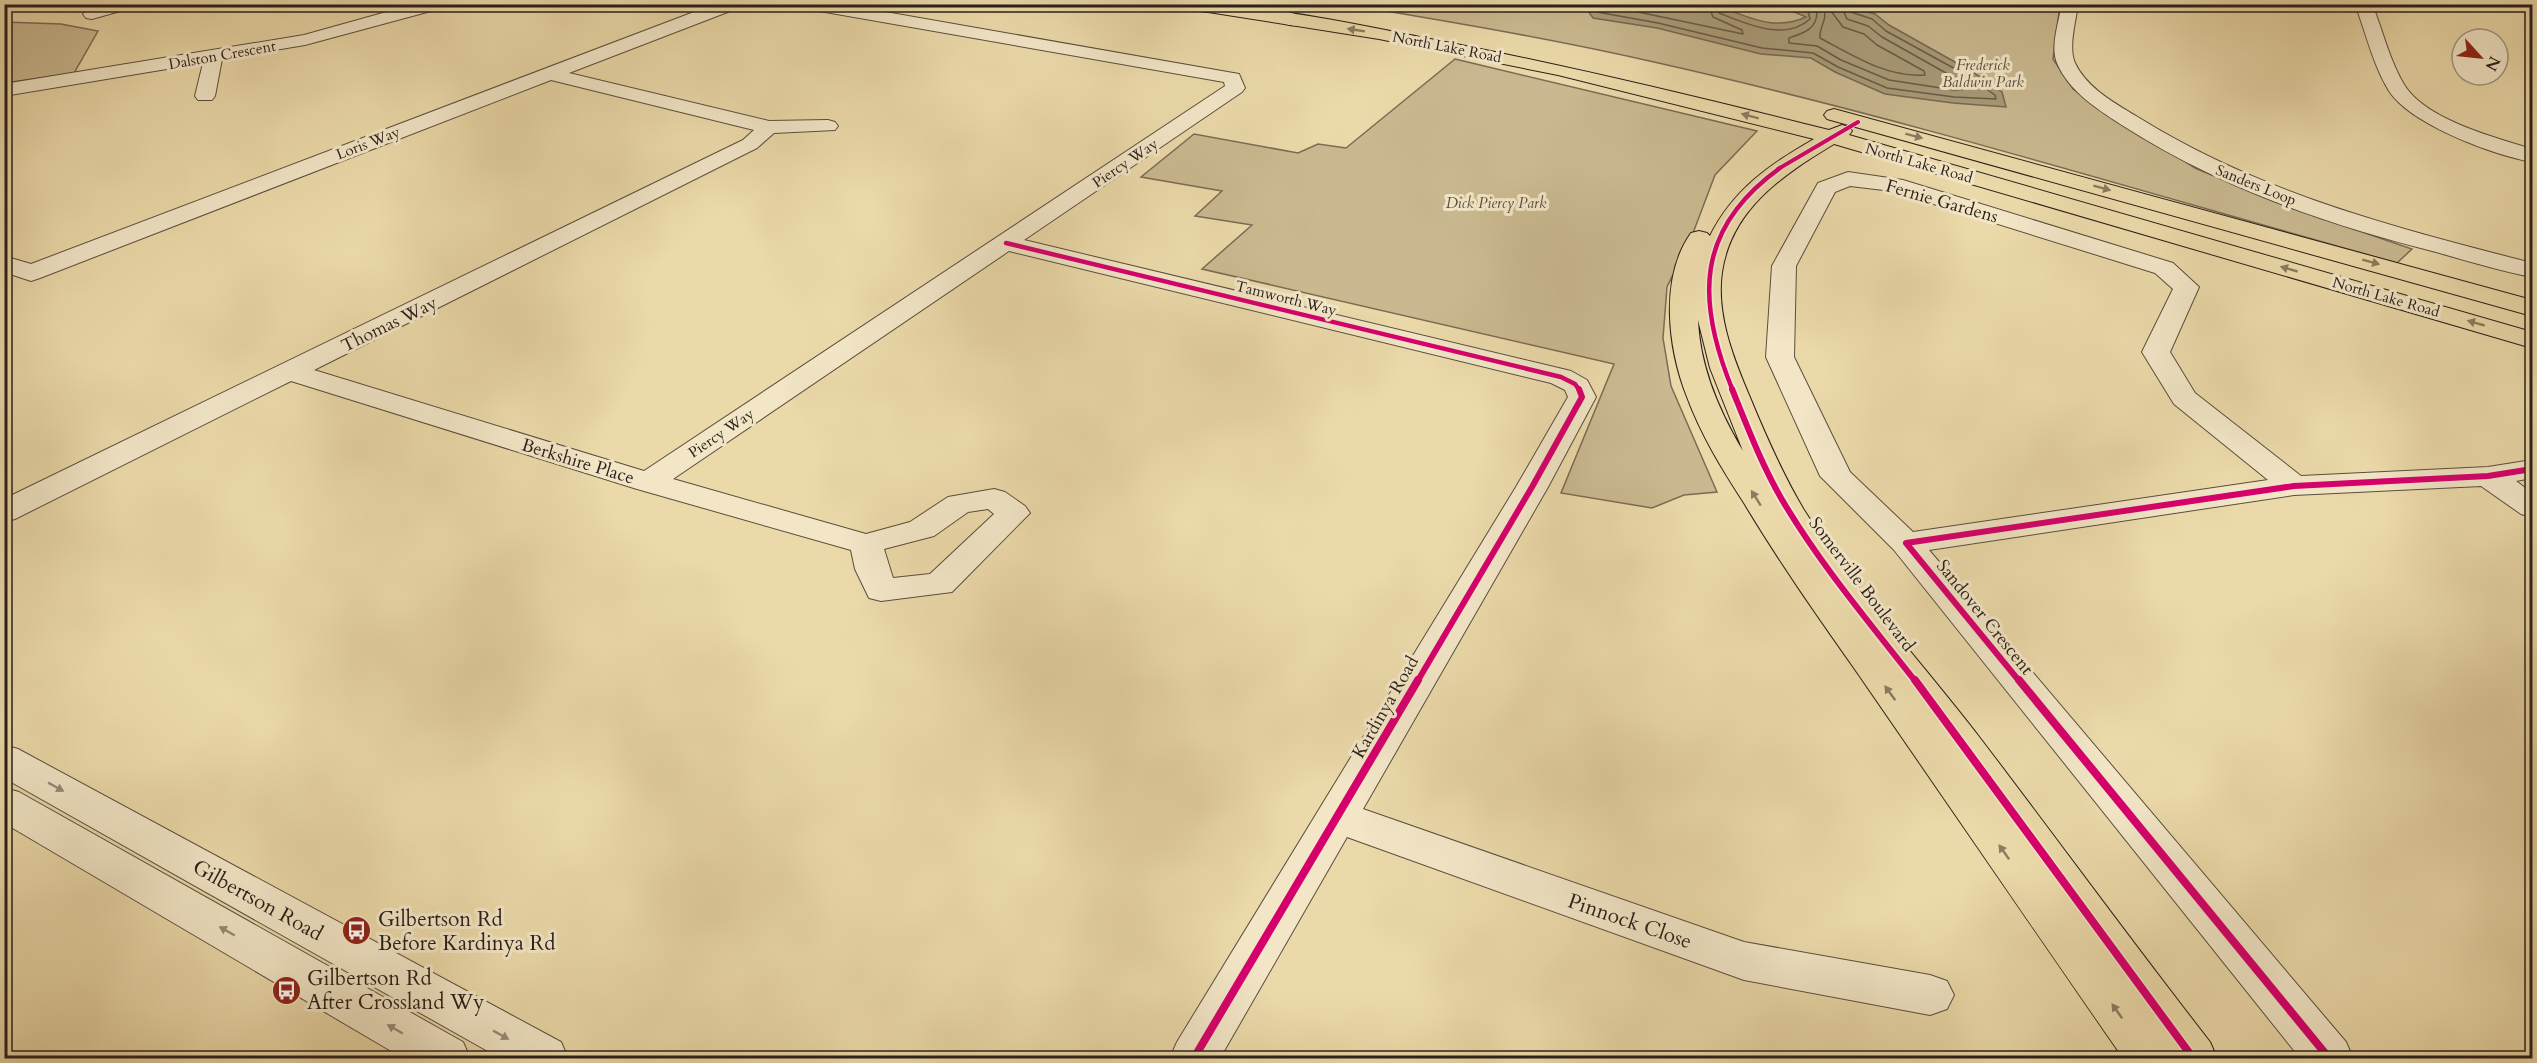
<svg xmlns="http://www.w3.org/2000/svg" width="2537" height="1063" font-family="Cardo,serif">
<style>
.green{fill:#cab990;stroke:#7a6c54;stroke-width:1.5}
.water{fill:#a99a78;stroke:#766952;stroke-width:1.5}
.lines{fill:none;stroke-linecap:round;stroke-linejoin:round}
.shore{stroke:#695c48;stroke-width:1.5}
.minor-casing{stroke:#5a4e3c;stroke-width:2}
.major-casing{stroke:#291f18;stroke-width:2}
.minor{fill:#f2e6c7;fill-rule:evenodd}
.major{fill:#ebd9a9;fill-rule:evenodd}
.cycleway-far3-casing{stroke:#f2e6c7;stroke-width:6}
.cycleway-far2-casing{stroke:#f2e6c7;stroke-width:8}
.cycleway-far1-casing{stroke:#f2e6c7;stroke-width:10}
.cycleway-casing{stroke:#f2e6c7;stroke-width:11}
.cycleway-far3{stroke:#d6006c;stroke-width:4}
.cycleway-far2{stroke:#d6006c;stroke-width:4.5}
.cycleway-far1{stroke:#d6006c;stroke-width:6}
.cycleway{stroke:#d6006c;stroke-width:8}
.oneway{fill:#8a7c60}
.oneway2{fill:#988c78}
.labels{text-anchor:middle;stroke-width:6;stroke-linejoin:round;paint-order:stroke}
.far-street-label{font-size:15px;fill:#291f18;stroke:#f2e6c7}
.far-park-label{font-size:15px;font-style:italic;fill:#594d3c;stroke:#f2e6c7}
.street-label{font-size:18px;fill:#291f18;stroke:#f2e6c7}
.near-street-label{font-size:21px;fill:#291f18;stroke:#f2e6c7}
.near-poi-label{font-size:21px;fill:#291f18;stroke:#f2e6c7;text-anchor:start}
</style>
<rect width="100%" height="100%" fill="#ebd9a9"/>
<filter id="stains"><feTurbulence type="fractalNoise" baseFrequency=".00333" numOctaves="4"/><feColorMatrix values="0 0 0 0 .2 0 0 0 0 .09 0 0 0 0 .02 0 0 0 .5 -.17"/></filter>
<radialGradient id="worn" r=".72"><stop offset=".6" stop-color="#630" stop-opacity="0"/><stop offset="1" stop-color="#630" stop-opacity=".3"/></radialGradient>
<g class="green">
<path d="M 1350,5 L 2060,5 L 2053,59 L 2073,89 L 2195,168 L 2292,208 L 2412,249 L 2397,263 C 2150,194 1904,118 1654,62 C 1553,39 1452,22 1350,5 Z"/>
<polygon points="4,22 61,24 98,31 74,73 5,83"/>
<polygon points="1455,59 1757,131 1715,175 1693,233 1667,287 1663,338 1671,386 1717,492 1684,495 1652,508 1561,493 1614,364 1202,269 1252,225 1195,216 1222,191 1141,177 1194,134 1298,153 1318,144 1346,148"/>
</g>
<path class="water" d="M 1584,5 L 1722,5 L 1721,7 C 1750,18 1776,31 1806,17 L 1778,5 L 1845,5 L 1875,14 L 1889,25 L 1971,71 L 2002,92 L 2006,107 L 1953,103 L 1885,94 L 1835,72 L 1811,58 L 1761,54 L 1657,28 L 1593,18 Z"/>
<g class="lines">
<g class="shore">
<polyline points="1591,4 1597,12 1658,23 1762,48 1813,53 1838,67 1887,88 1954,97 1996,99 1995,95 1968,76 1886,31 1872,19 1851,12 1848,4"/>
<polyline points="1600,4 1743,34 1742,30 1713,17 1708,4"/>
<path d="M 1715,4 L 1719,13 C 1747,24 1785,42 1810,19 L 1808,11 L 1793,4"/>
<path d="M 1811,4 L 1817,13 C 1816,30 1803,33 1789,38 L 1789,43 L 1817,46 L 1841,60 L 1889,80 L 1954,90 L 1969,89 L 1969,86 L 1882,37 L 1868,26 L 1847,19 L 1840,4"/>
<path d="M 1823,4 C 1829,21 1819,25 1820,38 C 1852,55 1887,78 1925,75 L 1924,71 L 1877,45 L 1864,34 L 1843,27 L 1831,11 L 1831,4"/>
</g>
<defs>
<g id="minor">
<polygon points="106,4 133,4 131,8 92,19 86,18 83,14 86,10"/>
<polygon points="415,4 444,4 442,8 305,45 222,59 215,96 212,100 198,100 195,96 203,63 4,96 4,84 304,35"/>
<path d="M 715,4 L 740,4 L 738,8 L 569,73 L 769,121 L 828,120 L 835,122 L 838,126 L 835,130 L 774,133 L 757,148 L 314,370 L 644,471 L 1225,86 L 1224,82 L 808,9 L 800,4 L 840,4 L 1239,74 L 1245,88 L 1242,92 L 1024,240 L 1571,371 L 1587,380 L 1596,397 L 1548,487 L 1363,809 L 1744,942 L 1930,975 L 1947,981 L 1954,995 L 1947,1009 L 1930,1015 L 1744,980 L 1347,837 L 1220,1058 L 1170,1058 L 1177,1042 L 1516,487 L 1568,397 L 1565,390 L 1551,383 L 1009,251 L 673,479 L 866,534 L 910,522 L 948,497 L 994,489 L 1005,492 L 1025,506 L 1030,513 L 952,592 L 881,601 L 869,598 L 855,569 L 851,550 L 637,489 L 291,381 L 15,519 L 4,522 L 4,499 L 743,140 L 754,130 L 551,80 L 40,278 L 31,281 L 4,272 L 4,256 L 31,264 ZM 988,509 L 994,514 L 930,574 L 893,578 L 884,549 L 934,536 L 968,512 Z"/>
<path d="M 1197,4 L 1236,4 C 1228,11 1209,13 1198,11 L 1196,7 Z"/>
<path d="M 1262,4 L 1279,4 C 1284,14 1298,12 1304,21 L 1301,25 C 1286,28 1268,18 1262,4 Z"/>
<path d="M 2062,4 L 2078,4 C 2076,21 2068,47 2075,63 C 2087,89 2118,105 2141,119 C 2263,194 2395,228 2532,263 L 2532,277 C 2500,271 2468,261 2436,252 C 2326,224 2221,188 2125,127 C 2100,111 2069,92 2057,63 C 2050,47 2059,21 2062,4 Z"/>
<path d="M 2355,4 L 2372,4 C 2383,31 2390,62 2405,86 C 2427,120 2496,138 2532,149 L 2532,162 C 2494,155 2411,125 2389,91 C 2373,65 2366,33 2355,4 Z"/>
<path d="M 1848,172 L 1903,180 L 2173,263 L 2199,287 L 2170,352 L 2195,393 L 2301,476 L 2488,467 L 2532,460 L 2532,478 L 2516,481 L 2532,493 L 2532,517 L 2521,514 L 2481,486 L 2294,495 L 1929,550 L 2346,1042 L 2353,1058 L 2300,1058 L 1894,550 L 1820,476 L 1766,357 L 1772,266 L 1818,183 ZM 1850,186 L 1892,191 L 2155,273 L 2173,289 L 2142,352 L 2174,404 L 2268,480 L 1913,532 L 1850,472 L 1794,357 L 1796,266 L 1835,192 Z"/>
<polygon points="4,745 18,749 561,1042 568,1058 500,1058 4,778"/>
<polygon points="4,788 19,792 463,1042 470,1058 403,1058 4,823"/>
</g>
<g id="major">
<path d="M 1181,4 C 1262,4 1345,22 1425,38 C 1561,64 1695,96 1829,130 L 1842,125 L 1849,127 L 1852,131 L 1849,135 L 2532,332 L 2532,348 L 1834,144 C 1783,175 1732,208 1722,272 C 1716,314 1733,357 1749,395 C 1765,434 1782,473 1804,510 C 1855,591 1922,662 1980,738 C 2057,839 2132,942 2210,1042 L 2217,1058 L 2123,1058 C 2033,929 1944,798 1854,668 C 1816,614 1778,560 1744,503 C 1722,469 1701,435 1687,397 C 1668,349 1659,278 1691,233 L 1699,231 L 1707,233 L 1710,236 C 1733,190 1770,164 1814,139 L 1558,75 L 1379,39 L 1189,9 ZM 1698,320 L 1710,368 L 1743,451 C 1719,411 1700,367 1698,320 Z"/>
<polygon points="1834,109 2532,300 2532,316 1827,119 1824,115 1827,111"/>
</g>
</defs>
<use href="#minor" class="minor-casing"/>
<use href="#major" class="major-casing"/>
<use href="#minor" class="minor"/>
<use href="#major" class="major"/>
<defs>
<polyline id="cycleway-far3" points="1778,169 1858,122"/>
<g id="cycleway-far2">
<polyline points="1006,243 1561,377 1575,384 1580,391"/>
<path d="M 1733,391 C 1696,301 1695,229 1780,168"/>
</g>
<g id="cycleway-far1">
<path d="M 1732,389 C 1747,426 1761,463 1781,498 C 1819,563 1869,622 1916,682"/>
<polyline points="1417,682 1532,487 1582,397 1579,389"/>
<polyline points="2020,682 1906,543 2294,486 2488,476 2532,469"/>
</g>
<g id="cycleway">
<polyline points="1915,680 2193,1058"/>
<polyline points="2019,680 2329,1058"/>
<polyline points="1194,1058 1418,680"/>
</g>
</defs>
<use href="#cycleway-far3" class="cycleway-far3-casing"/>
<use href="#cycleway-far2" class="cycleway-far2-casing"/>
<use href="#cycleway-far1" class="cycleway-far1-casing"/>
<use href="#cycleway" class="cycleway-casing"/>
<use href="#cycleway-far3" class="cycleway-far3"/>
<use href="#cycleway-far2" class="cycleway-far2"/>
<use href="#cycleway-far1" class="cycleway-far1"/>
<use href="#cycleway" class="cycleway"/>
</g>
<defs><path id="oneway-solid" d="M-6-.8H1V-3.2L6.5 0L1 3.2V.8H-6Z" transform="scale(1.5)"/></defs>
<g class="oneway">
<use href="#oneway-solid" transform="translate(1356 30) rotate(-171)"/>
<use href="#oneway-solid" transform="translate(1750 116) rotate(-165)"/>
<use href="#oneway-solid" transform="translate(1914 136) rotate(15)"/>
<use href="#oneway-solid" transform="translate(2102 188) rotate(15)"/>
<use href="#oneway-solid" transform="translate(2371 262) rotate(15)"/>
<use href="#oneway-solid" transform="translate(2289 269) rotate(-164)"/>
<use href="#oneway-solid" transform="translate(2476 323) rotate(-164)"/>
<use href="#oneway-solid" transform="translate(1756 498) rotate(-122)"/>
<use href="#oneway-solid" transform="translate(1890 693) rotate(-126)"/>
<use href="#oneway-solid" transform="translate(2004 852) rotate(-125)"/>
<use href="#oneway-solid" transform="translate(2117 1011) rotate(-125)"/>
</g>
<g class="oneway2">
<use href="#oneway-solid" transform="translate(56 787) rotate(29)"/>
<use href="#oneway-solid" transform="translate(227 931) rotate(-150)"/>
<use href="#oneway-solid" transform="translate(395 1029) rotate(-150)"/>
<use href="#oneway-solid" transform="translate(501 1035) rotate(29)"/>
</g>
<defs>
<symbol id="bus-disc" viewBox="-11 -11 22 22"><circle r="9.5" fill="#8f2418" stroke="#f2e6c7"/><path d="M-5-6H5V4H4V6H2V4H-2V6H-4V4H-5ZM-3.5-4V0h7V-4ZM-3.5 1.2v1.5H-2V1.2ZM2 1.2v1.5H3.5V1.2Z" fill="#fff"/></symbol>
</defs>
<g fill-rule="evenodd">
<use href="#bus-disc" x="340" y="914" width="33" height="33"/>
<use href="#bus-disc" x="270" y="974" width="33" height="33"/>
</g>
<g class="labels">
<g class="far-street-label">
<text transform="translate(1447 47) rotate(11)" y="5">North Lake Road</text>
<text transform="translate(222 55) rotate(-10)" y="5">Dalston Crescent</text>
<text transform="translate(368 143) rotate(-21)" y="5">Loris Way</text>
<text transform="translate(1125 163) rotate(-34)" y="5">Piercy Way</text>
<text transform="translate(1919 163) rotate(16)" y="5">North Lake Road</text>
<text transform="translate(2256 185) rotate(22)" y="5">Sanders Loop</text>
<text transform="translate(2386 297) rotate(16)" y="5">North Lake Road</text>
<text transform="translate(1286 298) rotate(14)" y="5">Tamworth Way</text>
<text transform="translate(721 433) rotate(-34)" y="5">Piercy Way</text>
</g>
<g class="far-park-label">
<text x="1983" y="70">Frederick<tspan x="1983" dy="17">Baldwin Park</tspan></text>
<text x="1496" y="208">Dick Piercy Park</text>
</g>
<g class="street-label">
<text transform="translate(1942 201) rotate(16)" y="6">Fernie Gardens</text>
<text transform="translate(389 324) rotate(-26)" y="6">Thomas Way</text>
<text transform="translate(578 461) rotate(17)" y="6">Berkshire Place</text>
<text transform="translate(1862 584) rotate(53)" y="6">Somerville Boulevard</text>
<text transform="translate(1985 617) rotate(51)" y="6">Sandover Crescent</text>
<text transform="translate(1385 707) rotate(-60)" y="6">Kardinya Road</text>
</g>
<g class="near-street-label">
<text transform="translate(258 900) rotate(29)" y="7">Gilbertson Road</text>
<text transform="translate(1630 921) rotate(19)" y="7">Pinnock Close</text>
</g>
<g class="near-poi-label">
<text x="378" y="926">Gilbertson Rd<tspan x="378" dy="24">Before Kardinya Rd</tspan></text>
<text x="307" y="985">Gilbertson Rd<tspan x="307" dy="24">After Crossland Wy</tspan></text>
</g>
</g>
<rect width="2537" height="1063" fill="none" stroke="#ebd9a9" stroke-width="24"/>
<rect x="6" y="6" width="2525" height="1051" fill="none" stroke="#291f18" stroke-width="3"/>
<rect x="12" y="12" width="2513" height="1039" fill="none" stroke="#291f18" stroke-width="1.5"/>
<g transform="translate(2480 57) rotate(117)"><circle r="28" fill="#f2e6c7" stroke="#a29681" stroke-width="1.5"/>
<path d="M0-4.5L10 22L0 15L-10 22Z" fill="#8f2418"/>
<text y="-9" font-size="16" font-weight="bold" text-anchor="middle" fill="#291f18">N</text>
</g>
<rect width="100%" height="100%" filter="url(#stains)"/>
<rect width="100%" height="100%" fill="url(#worn)"/>
</svg>
